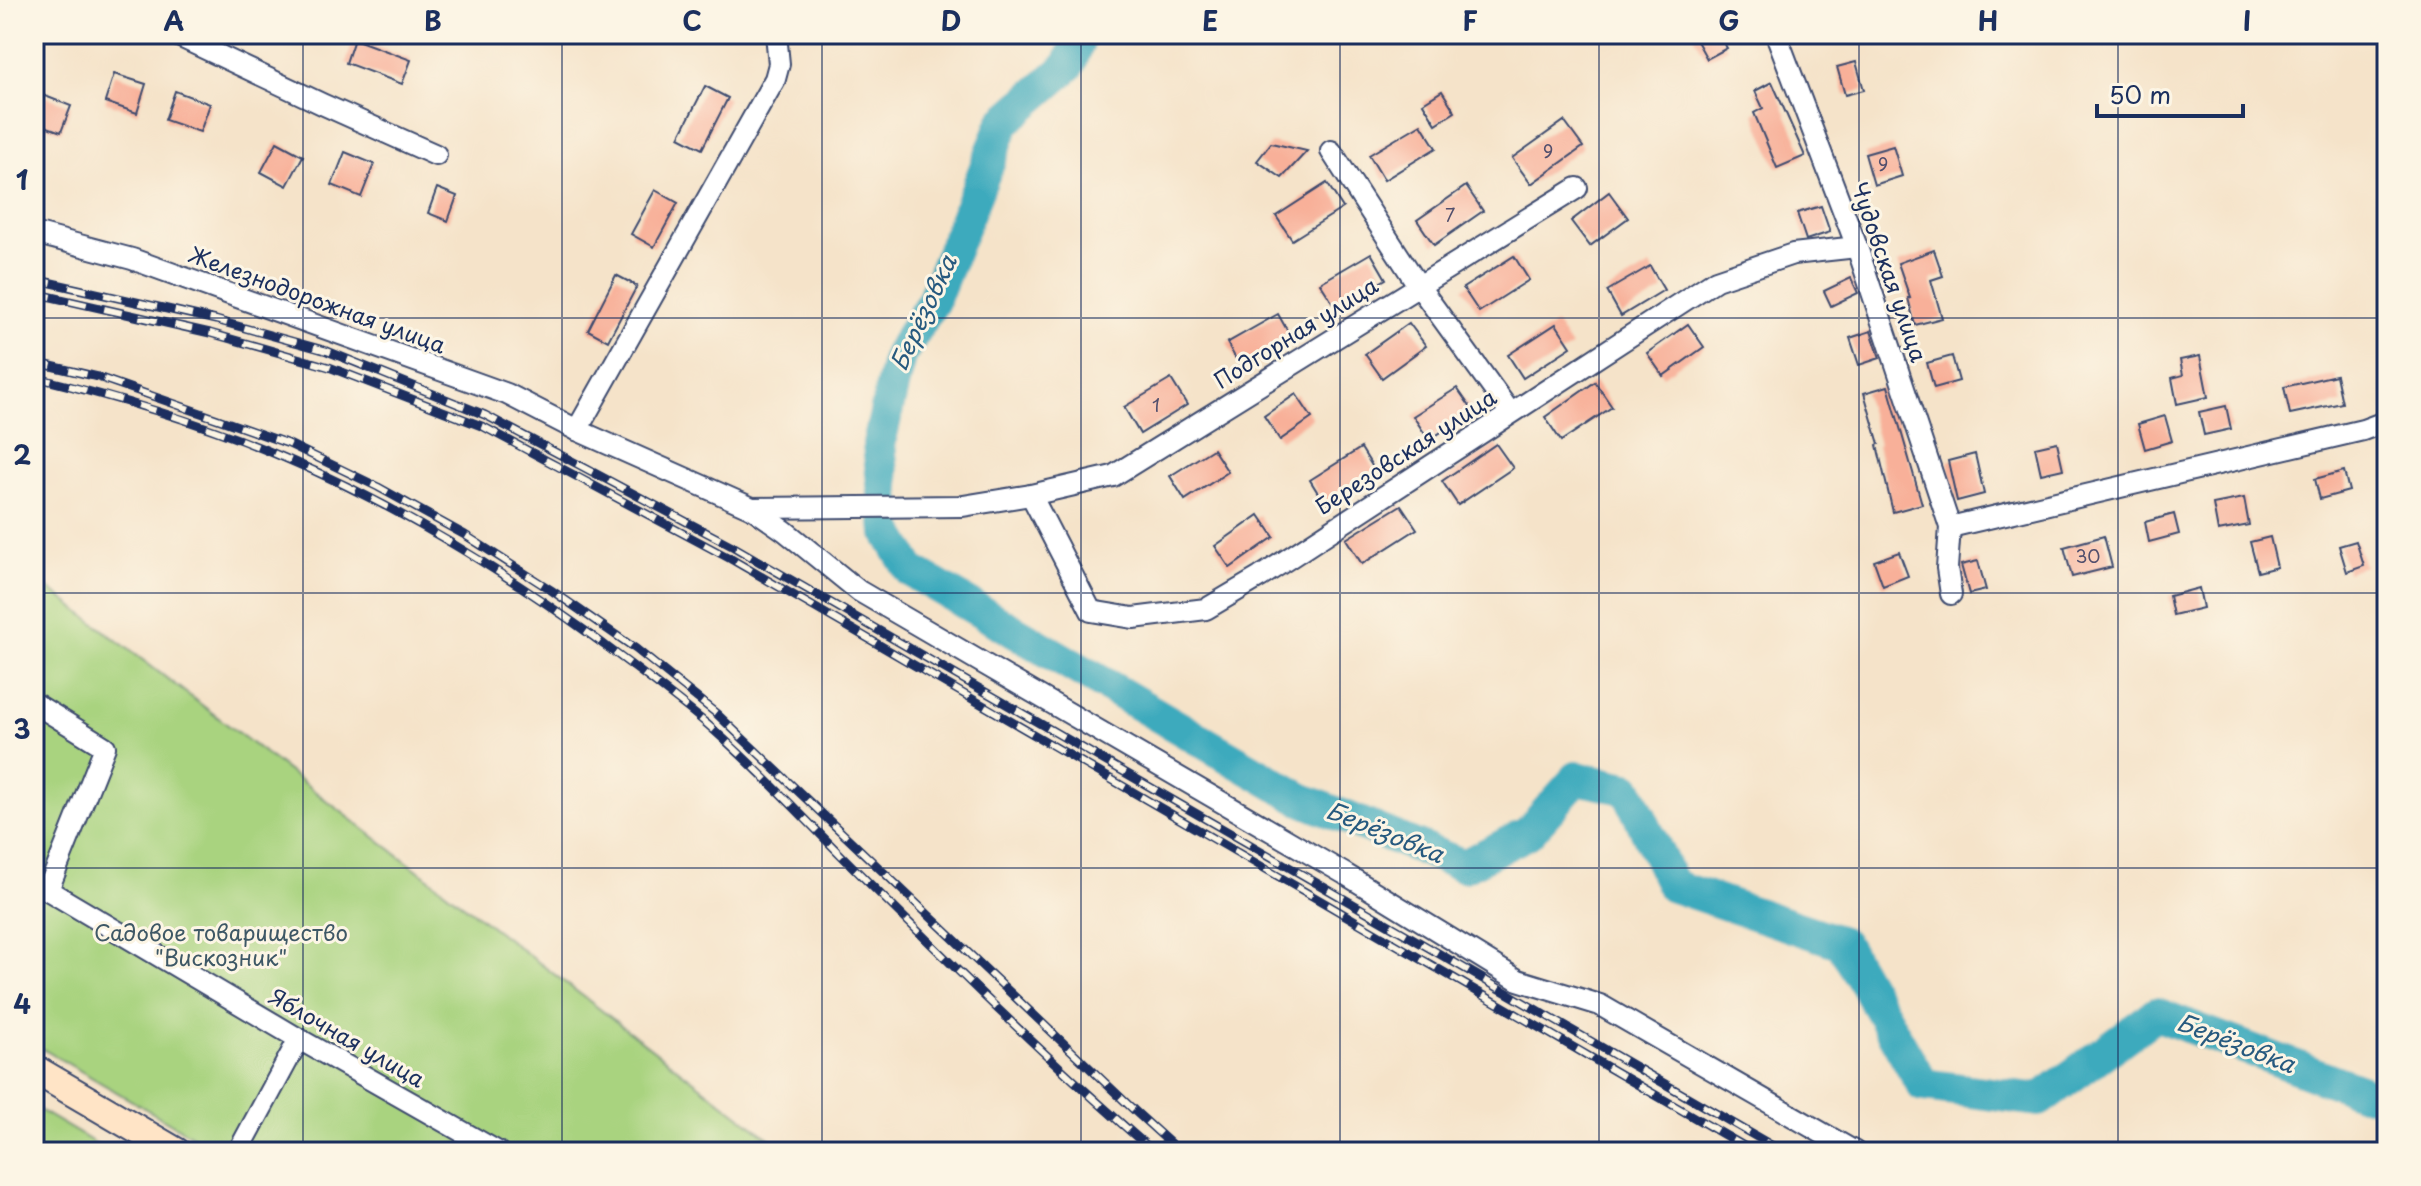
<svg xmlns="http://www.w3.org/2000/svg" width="2421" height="1186" font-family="'Playpen Sans',sans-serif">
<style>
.green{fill:#a9d37f;stroke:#62816e;stroke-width:2}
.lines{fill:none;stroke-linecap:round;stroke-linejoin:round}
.river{stroke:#3eaabd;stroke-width:34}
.building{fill:#f8b099}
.street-casing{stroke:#3c4a6e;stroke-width:24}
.secondary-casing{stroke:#3c4a6e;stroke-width:32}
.street{stroke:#fff;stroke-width:20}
.secondary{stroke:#ffe4c6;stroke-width:28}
.rail-casing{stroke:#1b2f5e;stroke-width:9}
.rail{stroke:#fcf5e5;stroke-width:6;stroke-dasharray:18;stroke-linecap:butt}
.grid{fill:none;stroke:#1b2f5e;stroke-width:2;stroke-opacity:0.55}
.labels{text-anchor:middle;stroke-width:6;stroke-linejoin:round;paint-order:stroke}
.number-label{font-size:18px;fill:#524f6d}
.street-label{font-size:22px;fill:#1b2f5e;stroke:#fcf5e5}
.park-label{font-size:22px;fill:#3e5866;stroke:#fcf5e5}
.water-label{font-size:24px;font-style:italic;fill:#275a7f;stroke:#fcf5e5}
.neatline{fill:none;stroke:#1b2f5e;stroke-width:3}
.grid-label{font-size:26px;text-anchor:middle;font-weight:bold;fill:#1b2f5e}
</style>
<rect width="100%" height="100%" fill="#fcf5e5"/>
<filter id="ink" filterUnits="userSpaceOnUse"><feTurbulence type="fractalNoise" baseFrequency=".0125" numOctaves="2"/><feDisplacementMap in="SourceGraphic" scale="16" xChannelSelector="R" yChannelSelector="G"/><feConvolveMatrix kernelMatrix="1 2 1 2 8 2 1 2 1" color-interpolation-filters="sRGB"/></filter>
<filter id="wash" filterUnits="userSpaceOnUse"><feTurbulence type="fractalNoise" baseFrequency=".006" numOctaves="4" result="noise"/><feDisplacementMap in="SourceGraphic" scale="32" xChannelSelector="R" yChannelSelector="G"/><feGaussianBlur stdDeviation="1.8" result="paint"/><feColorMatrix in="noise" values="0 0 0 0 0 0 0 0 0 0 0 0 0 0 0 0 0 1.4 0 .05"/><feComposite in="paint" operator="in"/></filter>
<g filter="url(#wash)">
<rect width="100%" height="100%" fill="#f5e3c9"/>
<g class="green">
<polygon points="34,577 787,1152 220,1152 34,1044"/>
<polygon points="34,1107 110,1152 34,1152"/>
</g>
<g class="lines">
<polyline class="river" points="1081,34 1069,65 1004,122 933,301 899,356 879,444 888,532 911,571 1301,799 1464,866 1528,833 1577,778 1627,789 1673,886 1842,943 1923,1085 2039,1100 2156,1014 2368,1094 2387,1094"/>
</g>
<g id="blocks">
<g class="building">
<polygon points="1693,34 1719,34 1727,48 1707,59"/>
<polygon points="354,39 411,60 402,84 346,63"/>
<polygon points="1856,62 1864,90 1845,95 1837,67"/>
<polygon points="114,74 146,84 137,113 105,102"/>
<polygon points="1772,82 1805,156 1777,168 1754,113 1763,108 1755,91"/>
<polygon points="705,86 728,98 702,149 679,137"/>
<polygon points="175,91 210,104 200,132 165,120"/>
<polygon points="1442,91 1455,112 1436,124 1423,103"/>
<polygon points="40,94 71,106 61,132 34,122 34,111"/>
<polygon points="1564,121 1583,147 1531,184 1512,158"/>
<polygon points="1421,124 1436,148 1384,180 1369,155"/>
<polygon points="277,142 303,156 287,186 261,172"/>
<polygon points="1271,143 1307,151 1282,178 1257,161"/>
<polygon points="1893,146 1902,176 1874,185 1865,154"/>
<polygon points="345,152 374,164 361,197 332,185"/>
<polygon points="1327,183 1343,208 1292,240 1276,216"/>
<polygon points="1466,186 1483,211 1434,245 1417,220"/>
<polygon points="437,188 457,196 448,221 428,213"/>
<polygon points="655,190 678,203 654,247 631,234"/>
<polygon points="1609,192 1628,218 1590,246 1571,221"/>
<polygon points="1821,206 1830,232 1806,240 1797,213"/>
<polygon points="1934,250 1943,276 1931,280 1942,318 1915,325 1908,298 1910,298 1898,263"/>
<polygon points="1371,253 1386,279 1336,308 1320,283"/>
<polygon points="1514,256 1529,280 1479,312 1463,288"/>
<polygon points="1650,266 1664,290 1621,316 1607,291"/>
<polygon points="616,275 637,286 608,341 588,330"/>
<polygon points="1851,278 1858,293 1831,306 1824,291"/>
<polygon points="1278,314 1292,339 1241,368 1227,343"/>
<polygon points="1409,323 1426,346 1382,378 1365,354"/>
<polygon points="1556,324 1571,347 1523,378 1508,355"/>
<polygon points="1688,324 1704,347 1663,376 1647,353"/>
<polygon points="1871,331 1880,358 1859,365 1850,338"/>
<polygon points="1952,356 1959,381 1934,388 1927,363"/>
<polygon points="2200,356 2208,397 2177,404 2172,378 2183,375 2180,360"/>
<polygon points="2336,375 2342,403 2290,414 2284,387"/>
<polygon points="1171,379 1187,405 1140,434 1124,407"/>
<polygon points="1595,382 1612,407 1561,441 1545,417"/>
<polygon points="1888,386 1922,504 1893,512 1877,445 1879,444 1864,393"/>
<polygon points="1457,388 1473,411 1429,440 1413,416"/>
<polygon points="1296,394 1312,418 1280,440 1264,416"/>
<polygon points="2226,406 2231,429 2204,435 2199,412"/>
<polygon points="2165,416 2172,441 2145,449 2138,424"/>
<polygon points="2057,442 2063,469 2041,474 2035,447"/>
<polygon points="1496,444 1513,468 1458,505 1442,481"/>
<polygon points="1361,448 1377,474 1326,506 1310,480"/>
<polygon points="1213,449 1228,472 1185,500 1170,476"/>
<polygon points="1975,454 1984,494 1957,501 1948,461"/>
<polygon points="2344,471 2349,491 2320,499 2315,479"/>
<polygon points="2244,498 2249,525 2218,531 2213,504"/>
<polygon points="1401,505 1417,529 1362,564 1346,539"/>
<polygon points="2174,514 2179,534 2149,542 2145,522"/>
<polygon points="1259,515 1274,537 1230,568 1215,546"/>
<polygon points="2104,536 2112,567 2072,577 2064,547"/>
<polygon points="2270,537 2277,567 2258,572 2250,542"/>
<polygon points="2356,541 2364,566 2347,572 2339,546"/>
<polygon points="1899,552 1908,576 1883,586 1874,561"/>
<polygon points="1978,561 1986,590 1969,594 1961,565"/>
<polygon points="2199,588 2203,608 2173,615 2169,596"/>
</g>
</g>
</g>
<g filter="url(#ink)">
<use href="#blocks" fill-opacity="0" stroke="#3c4a6e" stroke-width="2"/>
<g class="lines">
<defs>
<g id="street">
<polyline points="174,34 322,104 436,155"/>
<polyline points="1776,34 1857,247 1950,527 1947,568 1951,594"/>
<polyline points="1331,151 1418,285 1510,412"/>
<polyline points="34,233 132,259 507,394 577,430 752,508 785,531 859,591 1345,874 1518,980 1600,1005 1855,1152"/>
<polyline points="577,430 775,79 779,64 776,34"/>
<polyline points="1031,495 1091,611 1133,618 1206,609 1260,577 1716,280 1793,254 1857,247"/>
<polyline points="752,508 963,506 1031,495 1113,476 1577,188"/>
<polyline points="1950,527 2363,430 2387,421"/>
<polyline points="34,703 105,747 48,890"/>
<polyline points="34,882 299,1039 498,1152"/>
<polyline points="238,1152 299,1039"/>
</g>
<polyline id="secondary" points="34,1069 176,1152"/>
</defs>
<use href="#street" class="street-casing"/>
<use href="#secondary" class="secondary-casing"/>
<use href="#street" class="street"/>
<use href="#secondary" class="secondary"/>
<defs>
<g id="rail">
<polyline points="34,279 216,320 327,351 485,415 734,547 1783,1152"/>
<polyline points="34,293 210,333 329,367 484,427 731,559 1754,1152"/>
<polyline points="34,362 98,377 289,444 378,487 465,535 551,590 636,649 717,714 1136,1112 1180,1152"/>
<path d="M 34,377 C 119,398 204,423 285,458 C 394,504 495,566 591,635 C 630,664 670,693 707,724 C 761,771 810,825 861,875 C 956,969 1052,1064 1154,1152"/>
</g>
</defs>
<use href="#rail" class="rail-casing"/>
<use href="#rail" class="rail"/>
</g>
</g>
<path class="grid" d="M 303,34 L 303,1152M 562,34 L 562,1152M 822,34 L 822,1152M 1081,34 L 1081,1152M 1340,34 L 1340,1152M 1599,34 L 1599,1152M 1859,34 L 1859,1152M 2118,34 L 2118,1152M 34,318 L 2387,318M 34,593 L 2387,593M 34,868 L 2387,868"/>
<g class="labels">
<g class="number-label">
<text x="1548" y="158">9</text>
<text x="1883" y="171">9</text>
<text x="1450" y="222">7</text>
<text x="1156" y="412">1</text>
<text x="2088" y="563">30</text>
</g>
<g class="street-label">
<text transform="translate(1889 272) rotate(71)" y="8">Чудовская улица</text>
<text transform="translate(317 300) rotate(20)" y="8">Железнодорожная улица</text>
<text transform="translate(1296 333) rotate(-32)" y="8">Подгорная улица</text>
<text transform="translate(1406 452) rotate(-33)" y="8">Березовская улица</text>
<text transform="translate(347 1038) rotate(30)" y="8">Яблочная улица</text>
</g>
<g class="park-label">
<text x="221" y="941">Садовое товарищество<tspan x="221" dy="25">"Вискозник"</tspan></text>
</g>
<g class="water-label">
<text transform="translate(924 313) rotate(-65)" y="8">Берёзовка</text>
<text transform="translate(1385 833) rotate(22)" y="8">Берёзовка</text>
<text transform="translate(2236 1044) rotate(21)" y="8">Берёзовка</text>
</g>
</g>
<rect width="2421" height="1186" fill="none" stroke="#fcf5e5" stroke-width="88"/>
<path d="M2097 104v12h146v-12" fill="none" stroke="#1b2f5e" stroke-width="4"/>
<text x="2109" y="104" font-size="24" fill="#1b2f5e" stroke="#fcf5e5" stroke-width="6" paint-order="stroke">50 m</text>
<rect x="44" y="44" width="2333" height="1098" class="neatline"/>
<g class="grid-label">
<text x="174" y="31">A</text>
<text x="433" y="31">B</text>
<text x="692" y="31">C</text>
<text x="951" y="31">D</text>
<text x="1210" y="31">E</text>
<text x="1470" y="31">F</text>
<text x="1729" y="31">G</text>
<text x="1988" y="31">H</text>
<text x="2247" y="31">I</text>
<text x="22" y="190">1</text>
<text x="22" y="465">2</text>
<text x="22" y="739">3</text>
<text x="22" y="1014">4</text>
</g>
</svg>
